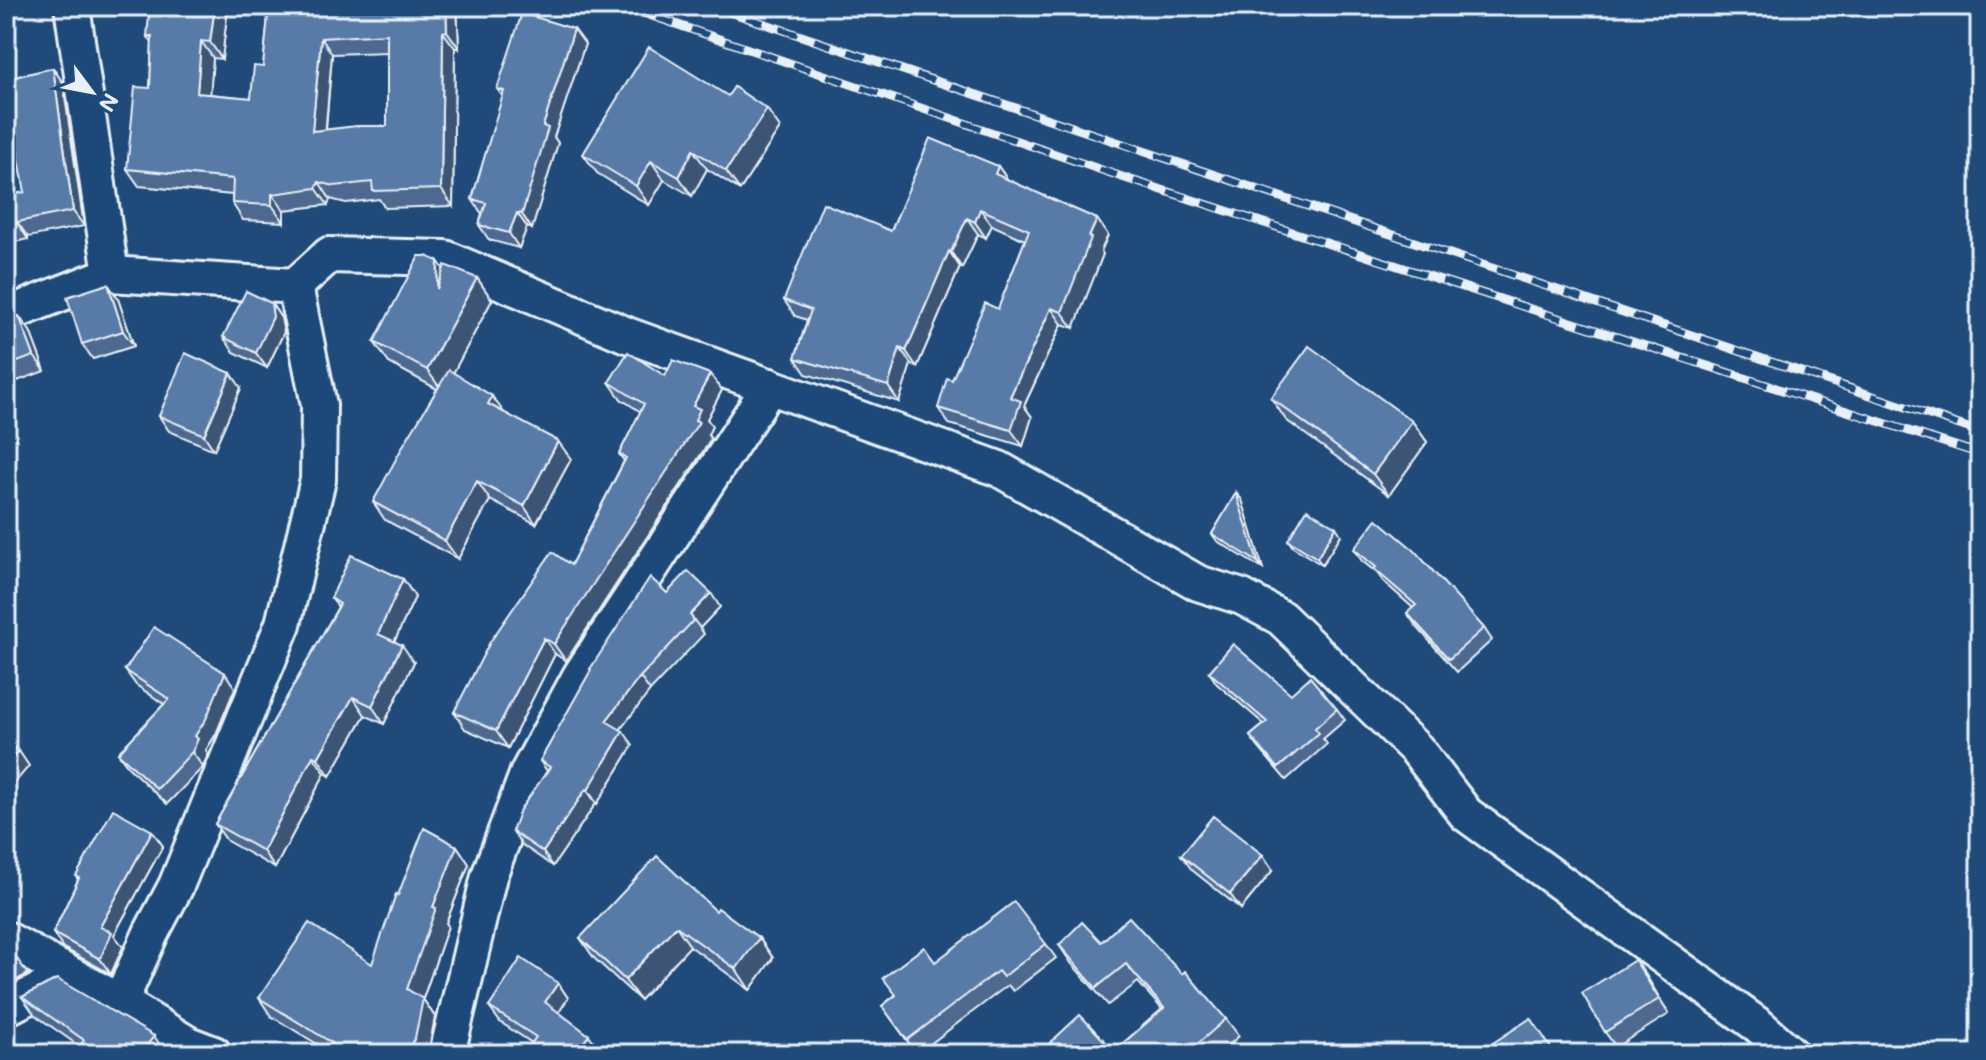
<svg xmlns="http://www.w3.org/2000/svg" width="1986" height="1060" font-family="Mali,sans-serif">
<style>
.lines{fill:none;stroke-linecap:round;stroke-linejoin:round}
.street-casing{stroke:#e8f1f8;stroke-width:40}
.street{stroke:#1f4a7a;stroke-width:34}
.rail-casing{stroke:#e8f1f8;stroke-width:9}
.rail{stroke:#1f4a7a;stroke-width:6;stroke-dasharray:18;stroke-linecap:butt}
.wall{fill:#4d6990;stroke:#e8f1f8;stroke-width:2;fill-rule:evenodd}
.shaded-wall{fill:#3e5575;stroke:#e8f1f8;stroke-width:2}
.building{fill:#597aa7;stroke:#e8f1f8;stroke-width:2;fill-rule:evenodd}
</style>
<rect width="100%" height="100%" fill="#1f4a7a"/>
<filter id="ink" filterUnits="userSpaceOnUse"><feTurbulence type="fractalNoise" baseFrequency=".0125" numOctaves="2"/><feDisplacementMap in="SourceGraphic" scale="16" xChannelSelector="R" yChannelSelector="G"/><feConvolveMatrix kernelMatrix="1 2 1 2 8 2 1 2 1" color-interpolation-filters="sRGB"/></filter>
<g filter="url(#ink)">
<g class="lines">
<defs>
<g id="street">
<polyline points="72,6 111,274"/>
<polyline points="6,315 111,274 295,286 329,255 445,258 627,335 999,469 1198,583 1242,597 1281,618 1417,750 1466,814 1759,1026 1791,1054"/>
<polyline points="6,939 120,1002 188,1044 214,1054"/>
<polyline points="120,1002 151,933 176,886 283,624 318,480 319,405 295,286"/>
<polyline points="6,1008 64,978"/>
<polyline points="447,1054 489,876 528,772 580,676 770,386"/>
</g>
</defs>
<use href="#street" class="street-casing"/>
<use href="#street" class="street"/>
<defs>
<g id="rail">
<polyline points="623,6 1125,178 1980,454"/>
<polyline points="712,6 1980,432"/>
</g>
</defs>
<use href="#rail" class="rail-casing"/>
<use href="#rail" class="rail"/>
</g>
<g class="wall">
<path d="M 228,6 L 222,59 L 213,58 L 210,94 L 251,98 L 263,67 L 269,6 L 457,6 L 459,48 L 455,48 L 453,206 L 385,208 L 379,199 L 346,203 L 330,199 L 328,205 L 284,210 L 284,222 L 243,220 L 232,203 L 232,195 L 139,186 L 127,169 L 150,88 L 152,43 L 147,36 ZM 387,52 L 387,126 L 326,130 L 332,54 Z"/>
<polygon points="574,29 585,44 554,137 558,143 532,229 527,227 519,248 489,240 479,225 482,214 472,199 503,97 497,89"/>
<polygon points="53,68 63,83 84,226 28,237 28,239 6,244 6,196 25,192 16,144 14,144 6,132 6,79"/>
<polygon points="780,128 740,190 707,169 692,196 664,180 649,205 597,173 583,154"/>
<polygon points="998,166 1008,180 1097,219 1108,235 1101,251 1103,254 1074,328 1062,324 1024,406 1032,417 1023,446 949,424 938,408 952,380 998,309 1025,240 992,225 986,238 978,234 962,268 960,267 917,367 911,364 899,402 806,374 795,358 807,320 795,316 784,300 891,231"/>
<polygon points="444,270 477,278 492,300 453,373 503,412 571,459 536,524 490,500 458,559 385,520 373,502 437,389 389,363 374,342"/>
<polygon points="118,299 134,346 93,359 82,344"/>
<polygon points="271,303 281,318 284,332 267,368 234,352 223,337"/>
<polygon points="6,320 30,331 45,371 6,385"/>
<polygon points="665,376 722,390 707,419 712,426 708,435 711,439 566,661 555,654 508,748 465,729 454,712 571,565 624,461 619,454 641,412 621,399 609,382"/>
<polygon points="241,388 214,450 169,431 159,416"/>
<polygon points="1271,398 1412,421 1427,442 1389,495 1286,420"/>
<polygon points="1236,493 1242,500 1263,569 1217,541 1212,534"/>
<polygon points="1341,535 1322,565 1293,547 1288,540"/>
<polygon points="1354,549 1484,628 1492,640 1457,672 1416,626 1407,613 1413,608 1383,581 1377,573 1362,561"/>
<polygon points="403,579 415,597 394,642 414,662 384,724 365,715 330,776 325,773 275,868 227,841 215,824 338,607 331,598"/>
<polygon points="720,607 700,628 704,634 650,691 620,729 633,745 597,804 596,803 553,866 522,845 512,831 547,771 540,761 591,671 590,669"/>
<polygon points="125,670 235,688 216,734 206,750 208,754 203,767 167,804 129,768 118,753 164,704 136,685"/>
<polygon points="1209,672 1291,694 1337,709 1345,720 1323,739 1327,744 1286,780 1258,747 1250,736 1264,724 1217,684"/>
<polygon points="152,831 163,846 114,935 123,947 111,974 63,948 53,933 78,880 76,876"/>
<polygon points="457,846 469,864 446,923 448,926 423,999 435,1017 428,1054 330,1054 327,1050 271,1016 259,998 372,964 398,895"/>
<polygon points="1181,855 1273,870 1241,909 1192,870"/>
<polygon points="716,911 759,938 773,958 750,990 690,946 640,1000 594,958 580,938"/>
<polygon points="1101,942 1182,974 1226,1019 1239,1036 1219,1054 1038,1054 1114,1051 1162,1009 1138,982 1108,1005 1071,963 1059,945"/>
<polygon points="1046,944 1056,958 1013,991 1008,985 917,1054 882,1006 935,962"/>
<polygon points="6,953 17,959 28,974 6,986"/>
<polygon points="1635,960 1669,1014 1616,1047 1605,1032"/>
<polygon points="558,983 568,998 559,1012 600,1050 597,1054 532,1054 528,1048 532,1043 500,1022 489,1007"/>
<polygon points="22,997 154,1036 79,1046 35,1015"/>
</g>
<g class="shaded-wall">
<polygon points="215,6 228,6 222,59 210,42"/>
<polygon points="446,6 457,6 459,48 447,31"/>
<polygon points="574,29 585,44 554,137 558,143 532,229 522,214 543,126"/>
<polygon points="443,32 455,48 453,206 441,189"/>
<polygon points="321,38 332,54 324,148 312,131"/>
<polygon points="201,41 213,58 209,110 197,93"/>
<polygon points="53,68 63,83 84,226 73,211"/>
<polygon points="767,109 780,128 740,190 726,171"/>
<polygon points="693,150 707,169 692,196 679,177"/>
<polygon points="651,161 664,180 649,205 636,186"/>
<polygon points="998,166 1009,182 995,174"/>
<polygon points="319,182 330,199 328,205 316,188"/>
<polygon points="272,194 284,210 284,222 272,205"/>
<polygon points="980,209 992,225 986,238 975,222"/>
<polygon points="517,213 527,227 519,248 509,233"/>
<polygon points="967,218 978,234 962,268 951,252"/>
<polygon points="1097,219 1108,235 1101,251 1103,254 1074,328 1062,312 1089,237"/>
<polygon points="17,222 28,237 28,239 18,224"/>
<polygon points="949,251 960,267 917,367 906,351"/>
<polygon points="438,261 453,283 437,289"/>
<polygon points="477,278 492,300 443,392 427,370"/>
<polygon points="108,284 118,299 134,346 123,331"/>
<polygon points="271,303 281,318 284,332 267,368 256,353"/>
<polygon points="1051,308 1062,324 1024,406 1032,417 1023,446 1011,430 1010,397"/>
<polygon points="19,316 30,331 45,371 34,356"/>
<polygon points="900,348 911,364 899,402 888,386"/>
<polygon points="231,373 241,388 214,450 204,435"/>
<polygon points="710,374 722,390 707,419 712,426 708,435 711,439 566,661 554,644 695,420 693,406"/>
<polygon points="492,396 505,414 488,404"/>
<polygon points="1412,421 1427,442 1389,495 1373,474"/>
<polygon points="558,441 571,459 536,524 524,506"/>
<polygon points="477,481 490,500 458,559 445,541"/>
<polygon points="1236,493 1242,500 1263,569 1258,562"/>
<polygon points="1336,527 1341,535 1322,565 1317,558"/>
<polygon points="403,579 415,597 390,651 378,634"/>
<polygon points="711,593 720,607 700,628 690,615"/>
<polygon points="544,638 555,654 508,748 496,731"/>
<polygon points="402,645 414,662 384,724 372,706"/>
<polygon points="225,673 235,688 216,734 206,750 208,754 203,767 192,752 195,736"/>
<polygon points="640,677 650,691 616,735 606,721"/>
<polygon points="353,697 365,715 330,776 318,758"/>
<polygon points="623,731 633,745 597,804 588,790"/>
<polygon points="19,751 29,766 6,793 6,765"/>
<polygon points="313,756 325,773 275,868 263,851"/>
<polygon points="586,789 596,803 553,866 543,852"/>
<polygon points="152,831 163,846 114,935 123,947 111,974 100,959 100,927"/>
<polygon points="457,846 469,864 446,923 448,926 420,1007 407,989 433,907"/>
<polygon points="1263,855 1273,870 1241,909 1230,894"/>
<polygon points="676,926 690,946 640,1000 625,980"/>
<polygon points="759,938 773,958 750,990 736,969"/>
<polygon points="1635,960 1646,975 1669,1014 1659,999"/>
<polygon points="558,983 568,998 556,1017 545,1002"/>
<polygon points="423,999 435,1017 428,1054 405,1054"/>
<polygon points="589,1035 600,1050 597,1054 575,1054"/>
<polygon points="154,1036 166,1054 140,1054"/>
</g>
<g class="building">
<path d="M 150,6 L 215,6 L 210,42 L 201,41 L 197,93 L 251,98 L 254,66 L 263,67 L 269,6 L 446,6 L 447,31 L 443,32 L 441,189 L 373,191 L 372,182 L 334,186 L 319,182 L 316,188 L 272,194 L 272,205 L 232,203 L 233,179 L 127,169 L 135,87 L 150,88 L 152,36 L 147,36 ZM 387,34 L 387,126 L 357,126 L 312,131 L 321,38 Z"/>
<polygon points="522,13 574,29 543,126 548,128 522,214 517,213 509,233 479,225 486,203 472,199 504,91 497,89"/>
<polygon points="649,47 728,96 734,87 767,109 726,171 693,150 679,177 651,161 636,186 583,154"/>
<polygon points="53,68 73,211 17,222 18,224 6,227 6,196 25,192 13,127 6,128 6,79"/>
<polygon points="930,138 998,166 995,174 1097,219 1089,237 1091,238 1062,312 1051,308 1010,397 1021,401 1011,430 938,408 947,378 952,380 985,303 998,309 1029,230 980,209 975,222 967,218 951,252 949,251 906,351 900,348 888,386 795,358 811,310 784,300 823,203 891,231"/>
<polygon points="419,256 426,256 438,261 437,289 445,265 477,278 427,370 374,342"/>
<polygon points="108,284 123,331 82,344 67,297"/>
<polygon points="246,291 271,303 273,317 256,353 223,337"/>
<polygon points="19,316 34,356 6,366 6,320"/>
<polygon points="1309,346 1412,421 1373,474 1271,398"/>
<polygon points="628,352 665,376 673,360 710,374 693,406 700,409 695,420 699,422 554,644 544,638 496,731 454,712 490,642 552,552 571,565 626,458 619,454 644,404 609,382"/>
<polygon points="185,353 231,373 204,435 159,416"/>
<polygon points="449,370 492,396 488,404 558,441 524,506 477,481 445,541 373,502 404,444"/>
<polygon points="1236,493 1258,562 1212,534"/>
<polygon points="1307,509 1336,527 1317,558 1288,540"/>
<polygon points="1377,519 1414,550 1484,628 1449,659 1407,613 1416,605 1374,569 1376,567 1354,549"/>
<polygon points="351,555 403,579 378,634 402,645 372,706 353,697 318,758 313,756 263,851 215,824 340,604 331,598"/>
<polygon points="688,571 711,593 690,615 694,620 640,677 606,721 623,731 588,790 586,789 543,852 512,831 520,810 550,767 540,761 591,670 590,669 650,577 667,593"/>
<polygon points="154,627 225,673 206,719 195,736 198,739 192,752 157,789 118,753 169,699 125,670"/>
<polygon points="1233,644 1291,694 1310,677 1337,709 1315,728 1319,733 1278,768 1250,736 1267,722 1209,672"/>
<polygon points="6,740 19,751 6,765"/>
<polygon points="113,809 152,831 100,927 112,932 100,959 53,933 79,878 76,876"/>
<polygon points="1213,816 1263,855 1230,894 1181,855"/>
<polygon points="424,828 457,846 433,907 436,908 407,989 423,999 415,1038 405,1054 334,1054 327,1050 332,1043 259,998 309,923 372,964 396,894 398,895"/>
<polygon points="657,856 716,911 718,908 759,938 736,969 676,926 625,980 580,938"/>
<polygon points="1014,902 1046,944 1003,977 998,971 907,1040 882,1006 896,995 883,978 924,947 935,962"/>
<polygon points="1129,917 1182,974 1185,971 1226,1019 1186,1054 1038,1054 1080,1015 1114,1051 1164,1008 1126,964 1096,988 1059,945 1082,922 1101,942"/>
<polygon points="6,953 17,959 6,965"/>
<polygon points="521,958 558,983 545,1002 589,1035 575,1054 535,1054 528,1048 536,1037 489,1007"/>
<polygon points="1635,960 1659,999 1605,1032 1582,993"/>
<polygon points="57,979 154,1036 140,1054 74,1054 84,1040 22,997"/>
<polygon points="1531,1018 1555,1054 1500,1054 1493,1043"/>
<polygon points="652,1044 667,1054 644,1054"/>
</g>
</g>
<rect width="1986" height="1060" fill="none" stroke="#1f4a7a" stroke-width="32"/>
<rect x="16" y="16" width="1954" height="1028" fill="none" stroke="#e8f1f8" stroke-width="3" filter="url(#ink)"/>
<g transform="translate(92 92) rotate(122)" stroke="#1f4a7a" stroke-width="6" paint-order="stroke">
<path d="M0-6L14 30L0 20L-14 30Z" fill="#e8f1f8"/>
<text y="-12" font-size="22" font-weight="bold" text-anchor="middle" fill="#e8f1f8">N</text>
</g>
</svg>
